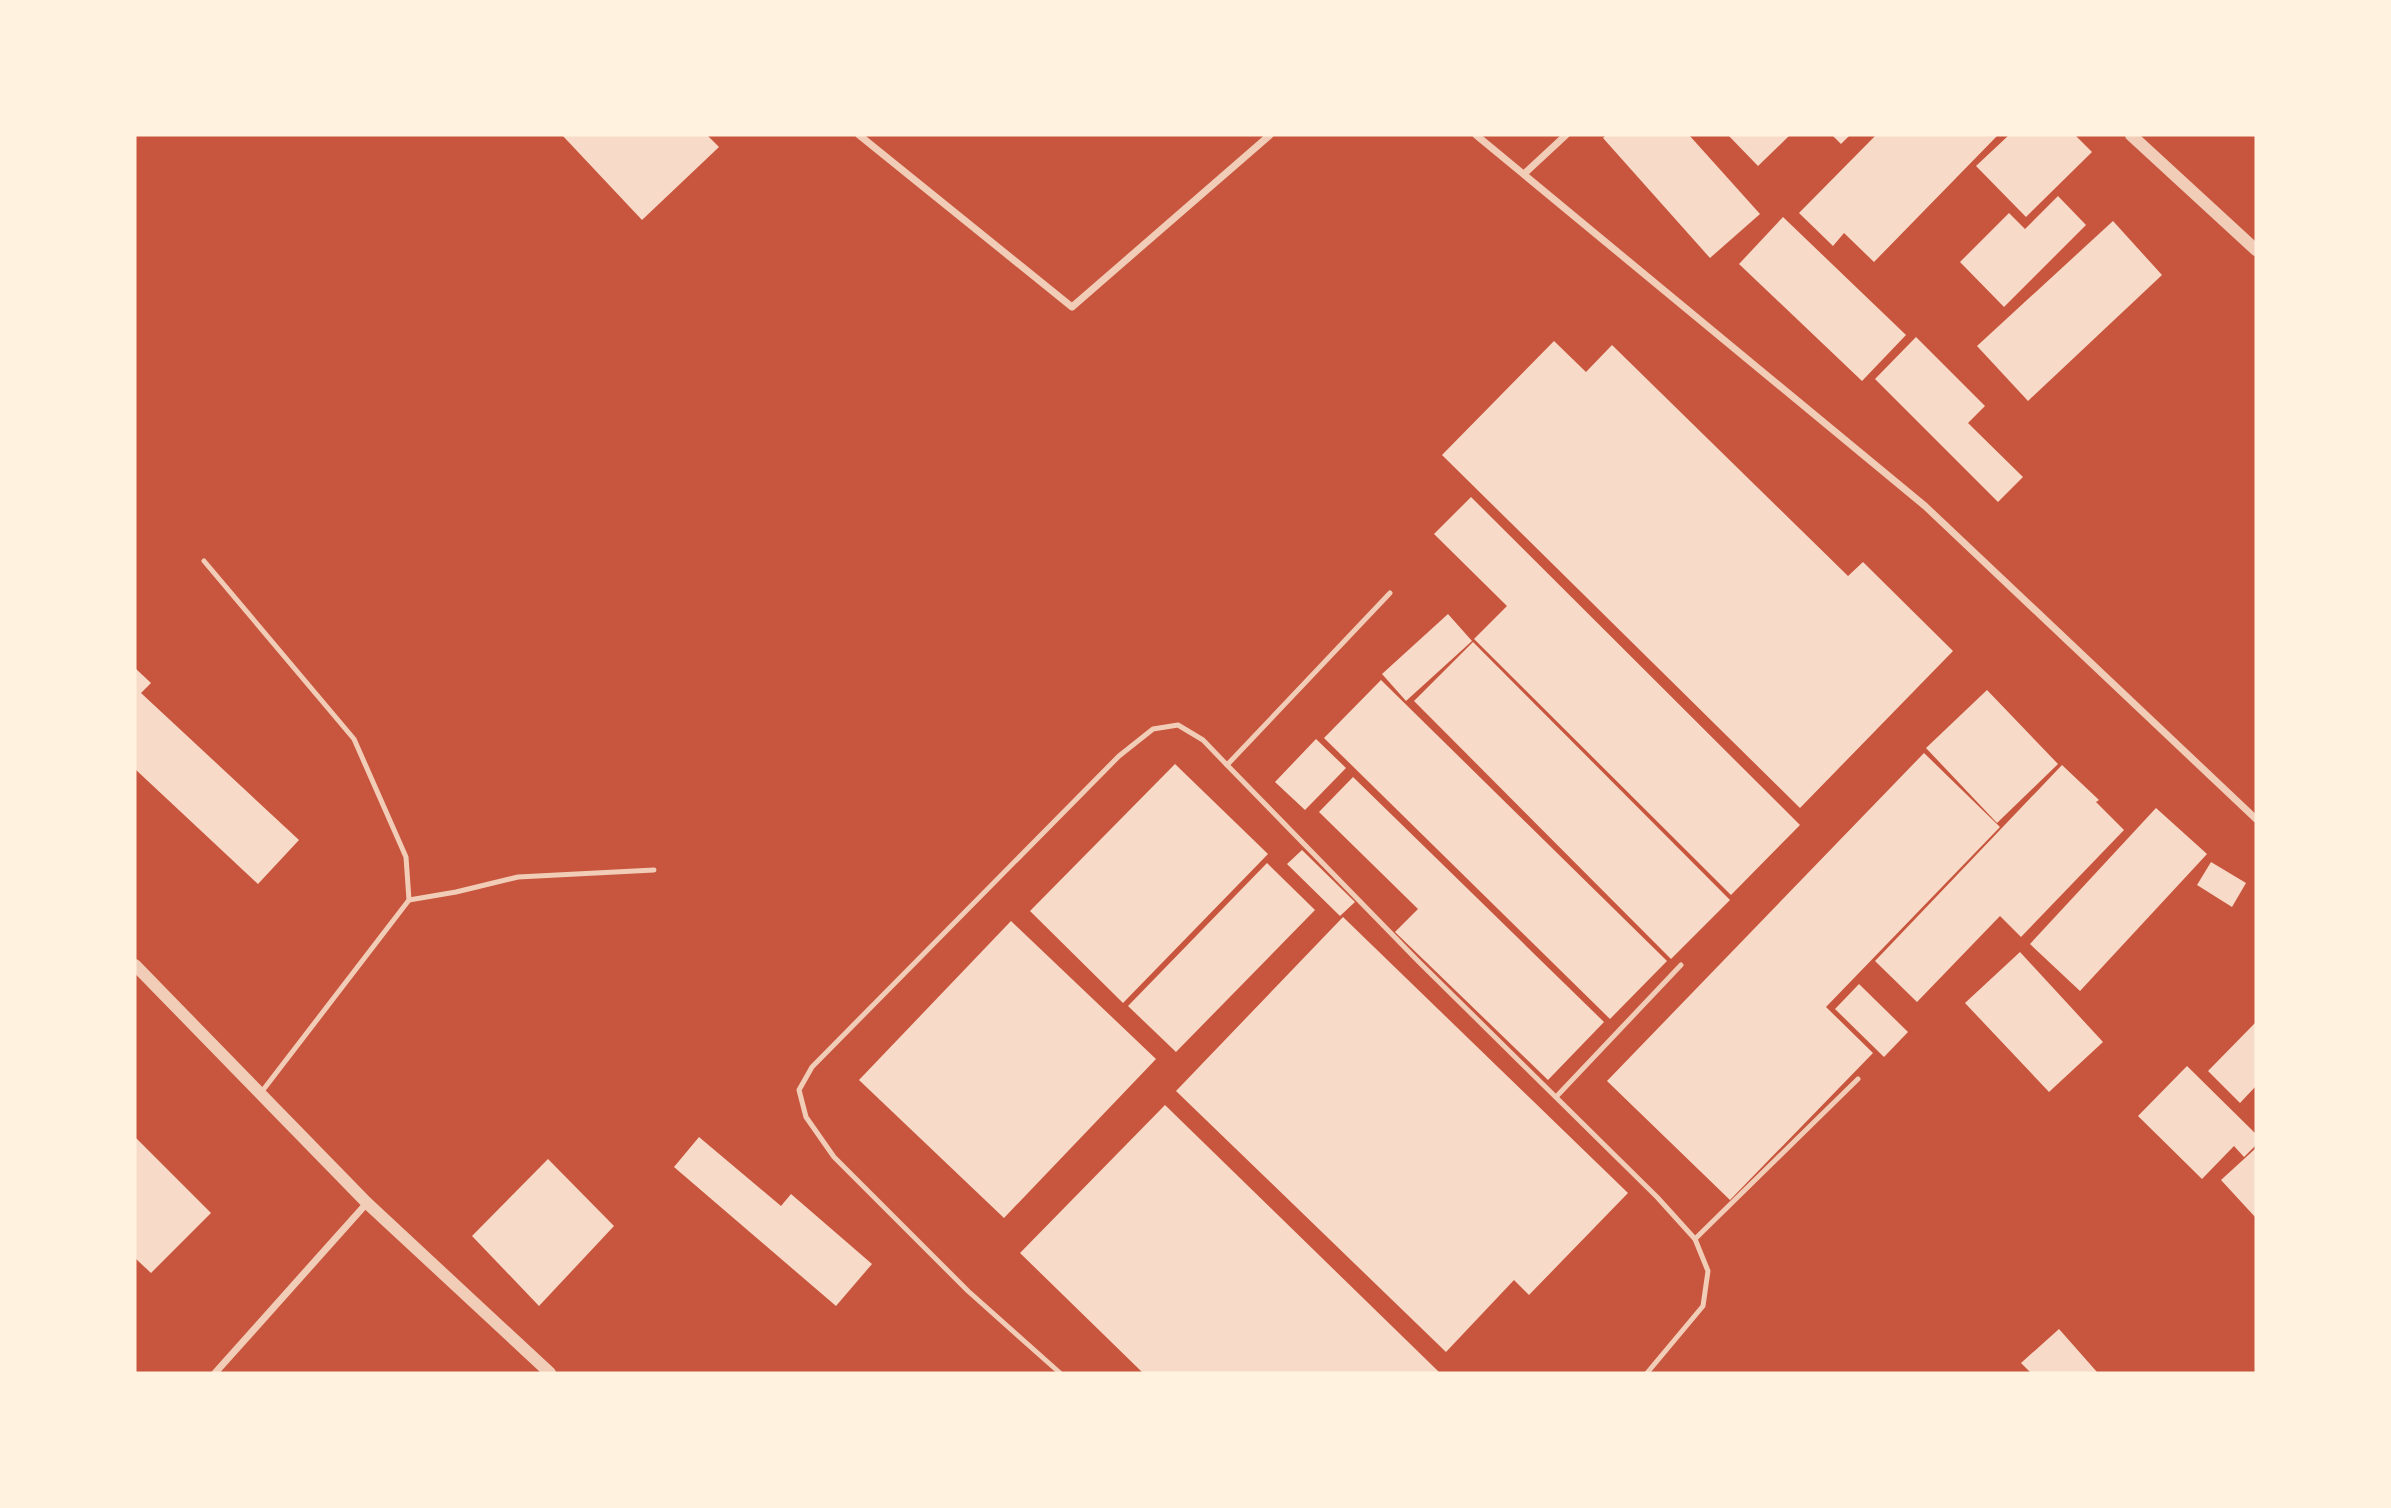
<svg xmlns="http://www.w3.org/2000/svg" width="2391" height="1508" font-family="'Source Sans 3',sans-serif">
<style>
.building{fill:#f7dbc8}
.lines{fill:none;stroke-linecap:round;stroke-linejoin:round}
.service{stroke:#f1ccb7;stroke-width:5}
.minor{stroke:#f1ccb7;stroke-width:7}
.tertiary{stroke:#f1ccb7;stroke-width:12}
</style>
<rect width="100%" height="100%" fill="#c8553d"/>
<g class="building">
<polygon points="562,135 707,135 719,147 642,220"/>
<polygon points="1606,135 1689,135 1760,214 1710,258 1603,138"/>
<polygon points="1728,135 1790,135 1758,166"/>
<polygon points="1832,135 1850,135 1841,144"/>
<polygon points="1876,135 1998,135 1874,262 1844,233 1833,246 1799,213"/>
<polygon points="2009,135 2075,135 2092,152 2026,217 1976,166"/>
<polygon points="2058,196 2086,225 2004,307 1960,262 2009,213 2025,229"/>
<polygon points="1783,217 1906,335 1862,381 1739,264"/>
<polygon points="2113,221 2162,275 2028,401 1977,346"/>
<polygon points="1916,337 1985,406 1968,423 2023,477 1998,502 1875,379"/>
<polygon points="1554,341 1586,372 1612,345 1848,576 1863,562 1953,651 1800,808 1442,455"/>
<polygon points="1471,497 1800,825 1731,895 1474,639 1507,606 1434,534"/>
<polygon points="1448,614 1472,641 1406,701 1382,674"/>
<polygon points="1473,642 1730,900 1671,959 1414,701"/>
<polygon points="135,668 151,683 141,693 299,840 258,884 135,769"/>
<polygon points="1381,680 1667,961 1610,1019 1324,738"/>
<polygon points="1987,690 2058,764 1997,823 1926,748"/>
<polygon points="1316,739 1346,768 1305,810 1275,782"/>
<polygon points="1924,753 2000,827 1826,1007 1873,1053 1730,1200 1607,1081"/>
<polygon points="1175,764 1268,854 1123,1003 1030,911"/>
<polygon points="2062,765 2099,800 2096,802 2124,830 2021,937 2000,916 1917,1002 1875,961"/>
<polygon points="1353,777 1604,1022 1548,1080 1395,932 1418,909 1319,812"/>
<polygon points="2156,808 2207,854 2080,991 2030,944"/>
<polygon points="1302,850 1355,902 1340,916 1287,864"/>
<polygon points="2211,862 2246,883 2232,907 2197,885"/>
<polygon points="1267,863 1315,910 1176,1052 1128,1006"/>
<polygon points="1343,917 1628,1193 1529,1295 1514,1280 1446,1352 1176,1091"/>
<polygon points="1011,921 1156,1059 1004,1218 859,1080"/>
<polygon points="2020,952 2103,1042 2049,1092 1965,1003"/>
<polygon points="1859,984 1908,1032 1884,1057 1835,1009"/>
<polygon points="2256,1022 2256,1086 2240,1103 2208,1071"/>
<polygon points="2187,1066 2256,1134 2256,1145 2244,1157 2234,1146 2202,1179 2138,1116"/>
<polygon points="1165,1105 1440,1373 1143,1373 1020,1253"/>
<polygon points="135,1137 211,1213 151,1273 135,1258"/>
<polygon points="699,1137 781,1206 791,1194 872,1264 836,1306 674,1167"/>
<polygon points="2256,1148 2256,1218 2221,1180"/>
<polygon points="548,1159 614,1226 539,1306 472,1236"/>
<polygon points="2059,1329 2097,1372 2096,1373 2031,1373 2021,1363"/>
</g>
<g class="lines">
<g class="service">
<polyline points="204,561 354,739 406,857 409,900 260,1094"/>
<polyline points="1227,765 1390,593"/>
<polyline points="409,900 456,892 518,877 654,870"/>
<polyline points="1556,1097 1681,965"/>
<polyline points="1695,1239 1858,1079"/>
<polyline points="1060,1373 968,1291 834,1157 806,1117 799,1090 812,1067 1119,756 1153,729 1178,725 1203,740 1227,765 1419,962 1657,1197 1695,1239 1708,1271 1703,1306 1647,1373"/>
</g>
<g class="minor">
<polyline points="859,135 1072,307 1270,135"/>
<polyline points="1476,135 1925,506 2256,819"/>
<polyline points="1524,174 1566,135"/>
<polyline points="215,1373 367,1203"/>
</g>
<g class="tertiary">
<polyline points="2131,135 2256,250"/>
<polyline points="135,965 367,1203 550,1373"/>
</g>
</g>
<rect width="2391" height="1508" fill="none" stroke="#fff3e0" stroke-width="273"/>
</svg>
